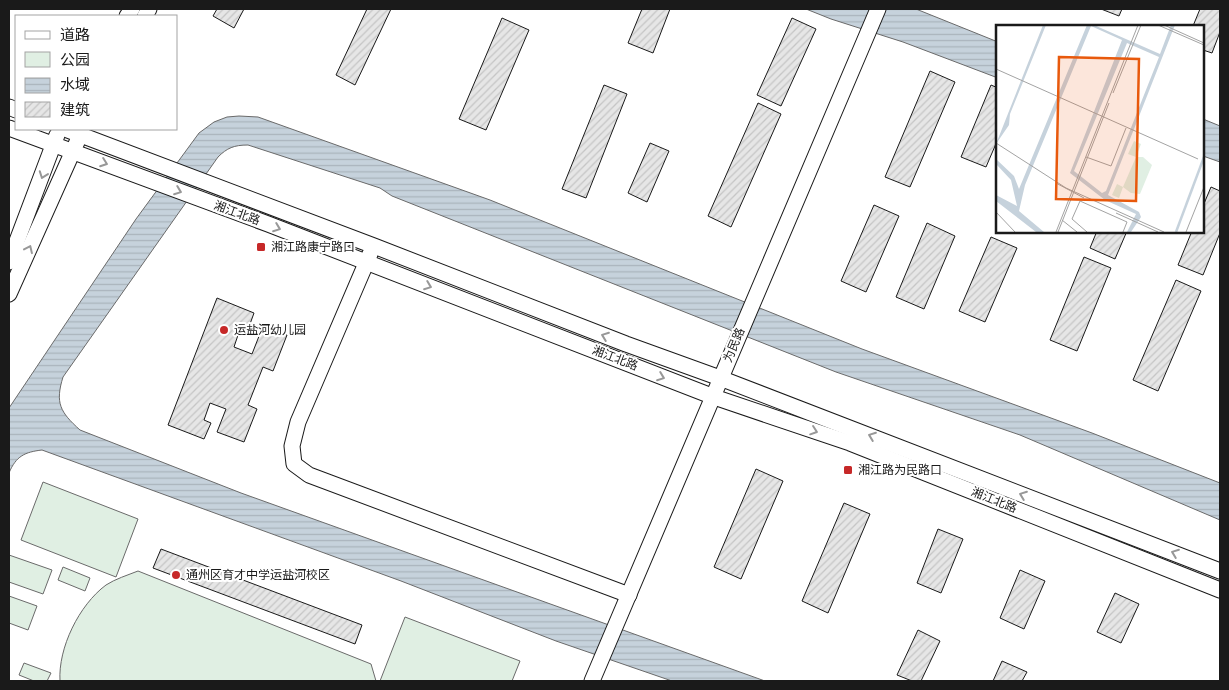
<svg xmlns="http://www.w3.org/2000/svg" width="1229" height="690" font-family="'DejaVu Sans','Noto Sans SC',sans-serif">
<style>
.park{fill:#e0efe3;stroke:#6a6a6a}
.water{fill:url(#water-rules);stroke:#6a6a6a}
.building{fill:url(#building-hatch);stroke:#1a1a1a}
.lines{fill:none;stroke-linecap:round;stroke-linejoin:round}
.secondary-casing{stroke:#1a1a1a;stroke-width:17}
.secondary{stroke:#fff;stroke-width:15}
.oneway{stroke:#989898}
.poi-dot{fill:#c62828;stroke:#fff;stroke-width:2}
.labels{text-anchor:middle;stroke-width:4;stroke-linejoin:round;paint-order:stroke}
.street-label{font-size:12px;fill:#1a1a1a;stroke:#fff}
.poi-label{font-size:12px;fill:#1a1a1a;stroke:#fff;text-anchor:start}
.inset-river{fill:none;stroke:#c6d2dc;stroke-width:2.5}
.inset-road{fill:none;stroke:#a3a3a3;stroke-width:1}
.view{fill:#e8590c;fill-opacity:0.15;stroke:#e8590c;stroke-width:2.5}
.inset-edge{fill:none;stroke:#1a1a1a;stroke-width:2.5}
</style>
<defs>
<pattern id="water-rules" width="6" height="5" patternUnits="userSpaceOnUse" patternTransform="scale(1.25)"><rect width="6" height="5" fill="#c6d2dc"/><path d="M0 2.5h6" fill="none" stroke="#aab4bc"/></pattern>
<pattern id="building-hatch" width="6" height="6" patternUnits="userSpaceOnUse" patternTransform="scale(1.25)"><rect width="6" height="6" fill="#e6e6e6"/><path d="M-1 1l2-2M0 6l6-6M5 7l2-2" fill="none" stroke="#c5c5c5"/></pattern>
</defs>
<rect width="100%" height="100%" fill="#fff"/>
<g class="park">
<polygon points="43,482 138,519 116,577 21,540"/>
<polygon points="9,555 52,570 43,594 9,582"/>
<polygon points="63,567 90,578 85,591 58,580"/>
<path d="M 138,571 L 371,664 L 376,681 L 60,681 C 58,648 79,605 106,585 C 115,579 128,575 138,571 Z"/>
<polygon points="9,596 37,606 28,630 9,623"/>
<polygon points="405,617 520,661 512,681 380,681"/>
<polygon points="24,663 51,673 47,681 34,681 19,675"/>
</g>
<g class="water">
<polygon points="806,9 916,9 998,42 998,78 903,42 831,19"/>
<path d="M 239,116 L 258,117 L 490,200 L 862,349 L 1092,433 L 1220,483 L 1220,520 L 1020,435 L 836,372 L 392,196 L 380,188 L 248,145 C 234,145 227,148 218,157 L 63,377 C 55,403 60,412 80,430 L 241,493 L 765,681 L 672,681 L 556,641 L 401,581 L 42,450 C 25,452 16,456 9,473 L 9,408 L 136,219 L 199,133 L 214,122 L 227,117 Z"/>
<polygon points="1203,119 1220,126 1220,162 1203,156"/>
</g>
<g class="building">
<polygon points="217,9 244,9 234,28 213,16"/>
<polygon points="367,9 391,9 355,85 336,75"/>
<polygon points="642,9 670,9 653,53 628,43"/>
<polygon points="1101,9 1122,9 1119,16"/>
<polygon points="1200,9 1220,9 1220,32 1212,53 1203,50 1203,26 1193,26"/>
<polygon points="502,18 529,30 486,130 459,119"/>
<polygon points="792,18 816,29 781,106 757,95"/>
<polygon points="930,71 955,82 910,187 885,177"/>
<polygon points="604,85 627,94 586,198 562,189"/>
<polygon points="991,85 998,88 998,139 986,167 961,157"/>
<polygon points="758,103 781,114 731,227 708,216"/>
<polygon points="650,143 669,151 647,202 628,193"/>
<polygon points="1211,187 1220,191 1220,233 1203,275 1178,265 1192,231 1203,231 1203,206"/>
<polygon points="874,205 899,216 866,292 841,281"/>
<polygon points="927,223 955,236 924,309 896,297"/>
<polygon points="1097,231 1127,231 1115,259 1090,248"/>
<polygon points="991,237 1017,248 985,322 959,311"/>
<polygon points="1084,257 1111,268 1077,351 1050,340"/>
<polygon points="1176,280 1201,291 1158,391 1133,380"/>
<polygon points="217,298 254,313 246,335 239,332 234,347 252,354 263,326 287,335 273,371 263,367 248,405 257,409 244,442 217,432 226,409 210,403 204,420 211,423 204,439 168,425"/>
<polygon points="756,469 783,481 741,579 714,567"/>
<polygon points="844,503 870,514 828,613 802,601"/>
<polygon points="938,529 963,539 941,593 917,583"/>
<polygon points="161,549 362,625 355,644 153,568"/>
<polygon points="1020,570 1045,581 1024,629 1000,618"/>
<polygon points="1115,593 1139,604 1121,643 1097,632"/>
<polygon points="918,630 940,641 921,681 912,681 897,675"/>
<polygon points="1002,661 1027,672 1022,681 993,681"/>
</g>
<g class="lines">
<defs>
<g id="secondary">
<polyline points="127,16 132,9"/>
<polyline points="145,16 149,9"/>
<polyline points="9,107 16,110"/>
<polyline points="9,128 268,224 714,397 850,443 1220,590"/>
<polyline points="65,129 374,246 626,344 720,378 1220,571"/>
<polyline points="370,254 298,422 292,446 294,464 309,475 629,595"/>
<polyline points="9,262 57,135"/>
<polyline points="9,294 77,142"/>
<polyline points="592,681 878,9"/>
</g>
</defs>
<use href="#secondary" class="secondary-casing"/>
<use href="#secondary" class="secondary"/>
</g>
<defs><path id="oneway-chevron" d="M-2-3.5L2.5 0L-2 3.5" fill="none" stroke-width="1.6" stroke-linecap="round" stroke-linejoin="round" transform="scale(1.25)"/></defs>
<g class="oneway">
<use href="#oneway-chevron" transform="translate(104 163) rotate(20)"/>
<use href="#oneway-chevron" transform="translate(43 175) rotate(110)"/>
<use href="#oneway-chevron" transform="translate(178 191) rotate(21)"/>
<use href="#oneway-chevron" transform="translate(277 228) rotate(21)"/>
<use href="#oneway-chevron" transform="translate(29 249) rotate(-65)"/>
<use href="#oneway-chevron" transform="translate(428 286) rotate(21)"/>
<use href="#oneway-chevron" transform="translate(605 336) rotate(-159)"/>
<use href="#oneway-chevron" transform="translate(661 377) rotate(21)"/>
<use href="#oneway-chevron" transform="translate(814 431) rotate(19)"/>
<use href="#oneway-chevron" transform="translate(872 436) rotate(-159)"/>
<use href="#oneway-chevron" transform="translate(1023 495) rotate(-159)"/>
<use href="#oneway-chevron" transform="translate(1175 553) rotate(-159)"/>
</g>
<g class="poi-dot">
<rect x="256" y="242" width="10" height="10" rx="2.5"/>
<circle cx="224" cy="330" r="5"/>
<rect x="843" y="465" width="10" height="10" rx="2.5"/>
<circle cx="176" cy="575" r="5"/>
</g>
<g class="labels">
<g class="street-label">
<text transform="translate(237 213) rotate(20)" y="4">湘江北路</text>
<text transform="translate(734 345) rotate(-67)" y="4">为民路</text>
<text transform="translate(615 358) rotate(21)" y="4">湘江北路</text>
<text transform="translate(994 500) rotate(22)" y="4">湘江北路</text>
</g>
<g class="poi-label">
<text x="271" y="251">湘江路康宁路口</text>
<text x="234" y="334">运盐河幼儿园</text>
<text x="858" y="474">湘江路为民路口</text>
<text x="186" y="579">通州区育才中学运盐河校区</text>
</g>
</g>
<g transform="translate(996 25)">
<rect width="208" height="208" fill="#fff"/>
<path d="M 138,116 L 145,119 L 140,132 L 147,132 L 156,140 L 144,169 L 135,168 L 127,162 L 123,173 L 116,170 L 121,159 L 127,162 L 140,132 L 132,129 Z" fill="#e0efe3"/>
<path d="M 47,0 L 50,0 L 14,89 L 13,100 L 0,119 ZM 91,0 L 98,0 L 164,29 L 175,0 L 179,0 L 112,170 L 143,187 L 145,192 L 135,207 L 131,207 L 140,189 L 109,175 L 74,148 L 126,15 L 95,1 L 29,160 L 23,186 L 48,207 L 40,207 L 0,176 L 0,170 L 21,181 L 15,155 L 0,139 L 0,134 L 18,151 L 23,164 ZM 131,18 L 163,32 L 110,166 L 106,168 L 78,146 Z" fill="#c6d2dc" fill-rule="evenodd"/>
<path class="inset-river" d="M 180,207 L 208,132"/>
<path class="inset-road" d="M 162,0 L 208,20M 168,0 L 208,18M 0,44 L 202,134M 117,68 L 145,0M 0,118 L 70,163 L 168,207M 90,132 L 115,141 L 130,103M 60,158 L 88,173M 0,187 L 19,207M 120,188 L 162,207M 66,195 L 81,207M 60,207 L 142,0M 62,207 L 113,78M 91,207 L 76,194 L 84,176 L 131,197 L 127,207M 190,207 L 208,162"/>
<path class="view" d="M 63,32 L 143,34 L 140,176 L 60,174 Z"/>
<rect width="208" height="208" class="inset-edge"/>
</g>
<rect width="1229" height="690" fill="none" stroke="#1a1a1a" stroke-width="20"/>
<rect x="15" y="15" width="162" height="115" fill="#ffffff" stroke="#a3a3a3"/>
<rect x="25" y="31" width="25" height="8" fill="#ffffff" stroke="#a3a3a3"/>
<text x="60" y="40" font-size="15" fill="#1a1a1a">道路</text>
<rect x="25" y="52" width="25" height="15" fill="#e0efe3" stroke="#a3a3a3"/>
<text x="60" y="65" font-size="15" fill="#1a1a1a">公园</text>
<rect x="25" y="78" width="25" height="15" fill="url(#water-rules)" stroke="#a3a3a3"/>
<text x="60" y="90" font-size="15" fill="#1a1a1a">水域</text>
<rect x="25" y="102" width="25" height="15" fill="url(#building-hatch)" stroke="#a3a3a3"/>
<text x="60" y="115" font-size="15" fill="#1a1a1a">建筑</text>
</svg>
